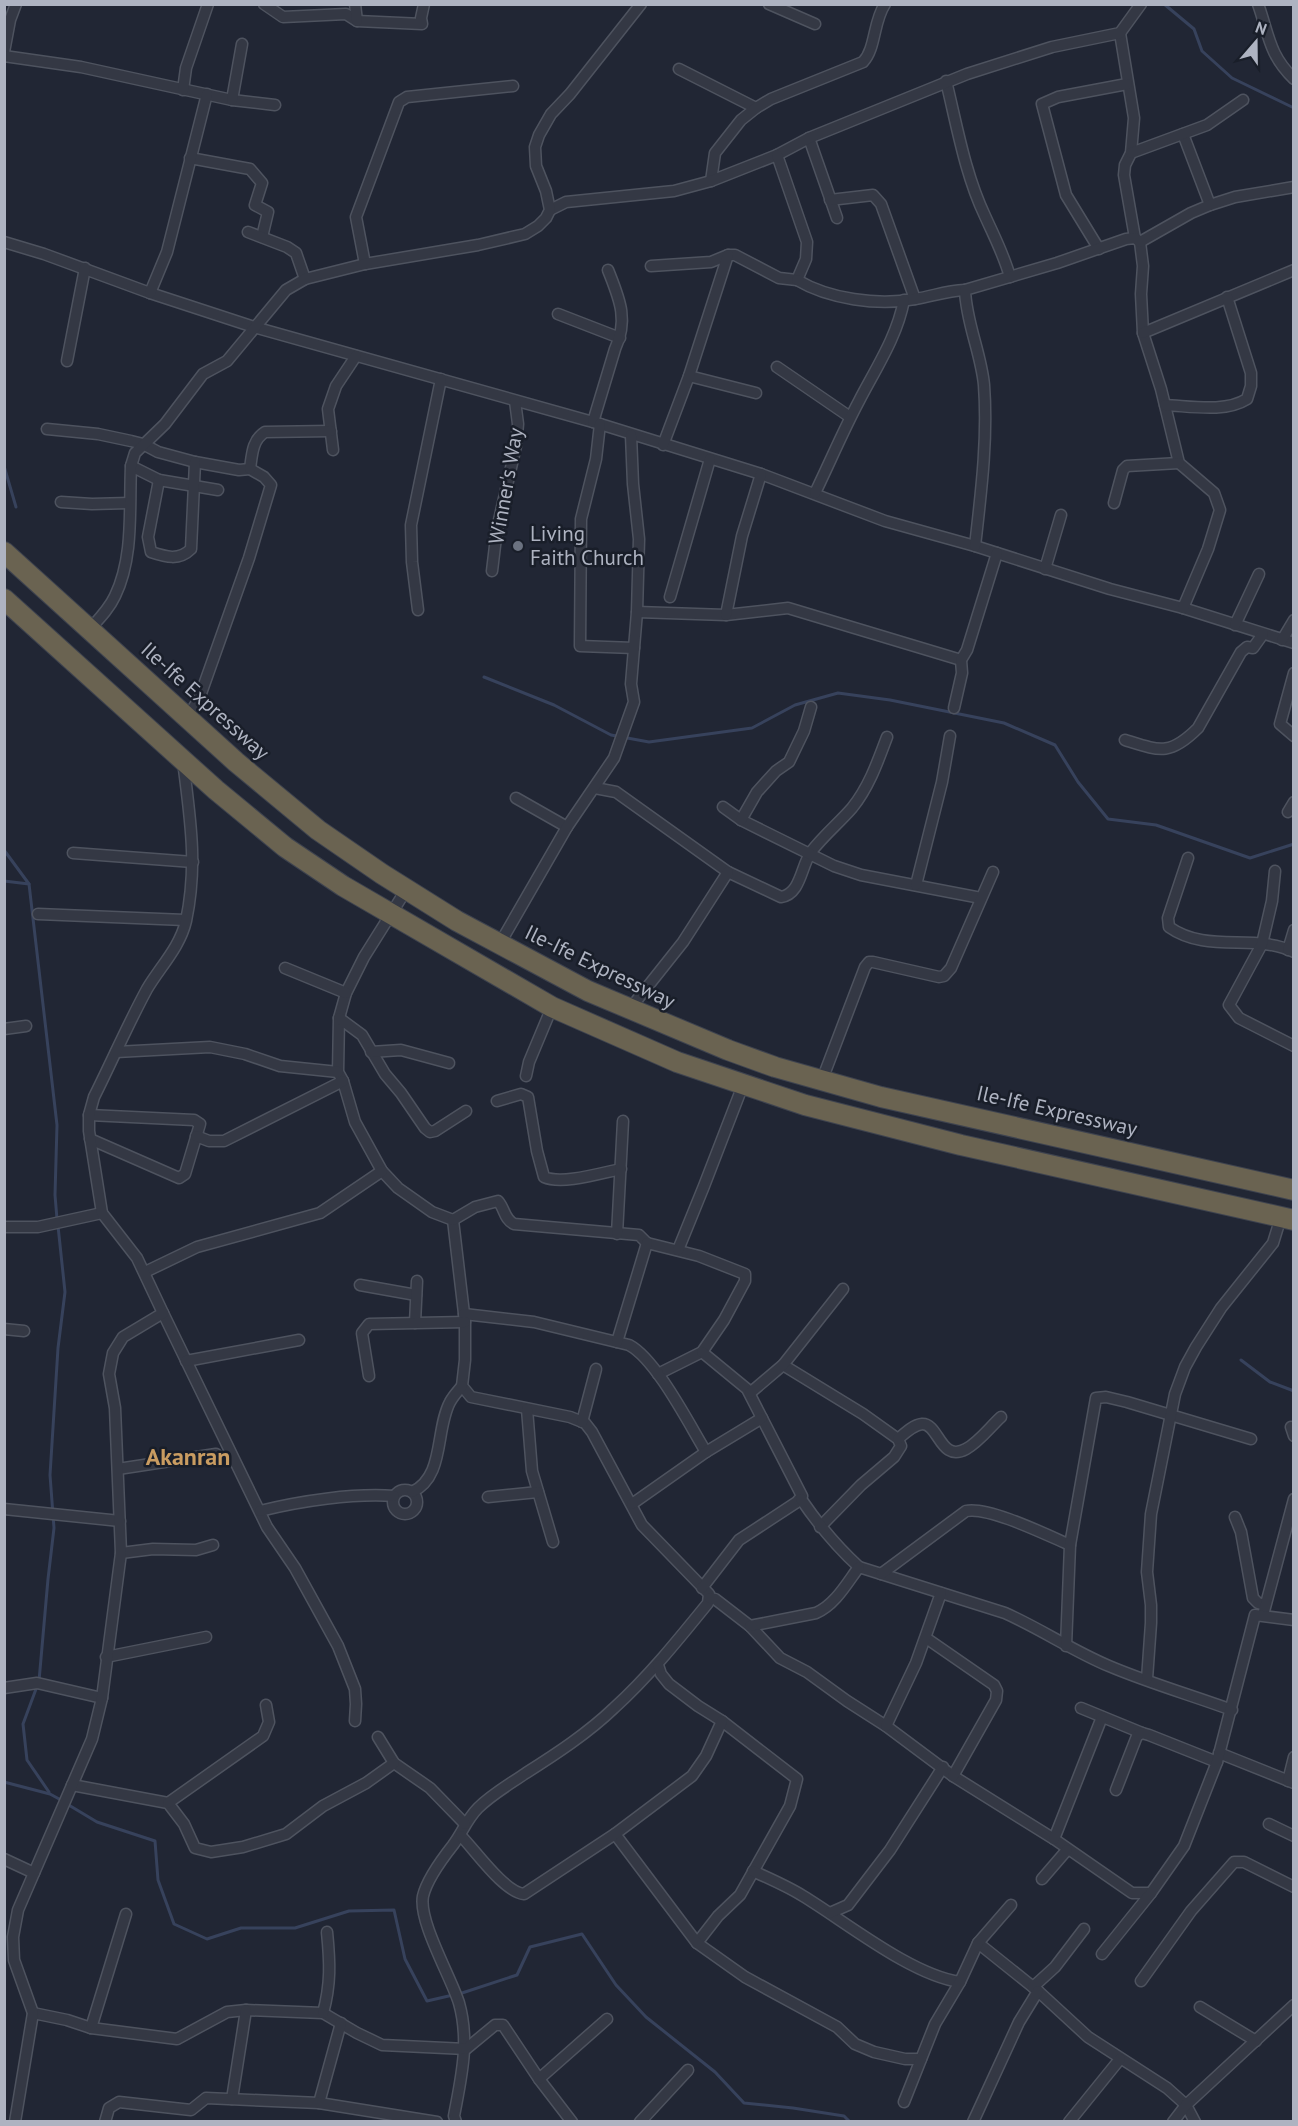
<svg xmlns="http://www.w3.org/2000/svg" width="1298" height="2126" font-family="'PT Sans',sans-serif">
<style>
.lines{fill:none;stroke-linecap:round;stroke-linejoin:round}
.stream{stroke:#37425c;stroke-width:3}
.street-casing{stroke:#4e535f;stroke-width:13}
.highway-casing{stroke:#3e434f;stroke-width:22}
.street{stroke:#343844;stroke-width:10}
.highway{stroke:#6a6351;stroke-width:20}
.worship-dot{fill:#6b7280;stroke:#191e29;stroke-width:2}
.labels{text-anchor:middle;stroke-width:5;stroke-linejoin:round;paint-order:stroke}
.street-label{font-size:21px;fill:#aeb3c1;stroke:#191e29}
.poi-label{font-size:21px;fill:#aeb3c1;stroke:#191e29;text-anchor:start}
.quarter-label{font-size:24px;font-weight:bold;fill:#c99c61;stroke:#191e29}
</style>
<rect width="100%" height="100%" fill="#212634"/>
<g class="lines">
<g class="stream">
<polyline points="1164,4 1194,29 1202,51 1232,78 1294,108"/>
<polyline points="4,466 16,507"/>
<polyline points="484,677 554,705 611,735 649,742 752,728 795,705 838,693 890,700 1004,723 1055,745 1078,782 1108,819 1156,825 1250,858 1294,844"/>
<polyline points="4,850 29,884 57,1125 55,1195 57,1219"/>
<polyline points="4,881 29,884"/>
<polyline points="1241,1360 1270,1382 1294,1391"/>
<polyline points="4,1782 50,1794 61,1800"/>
<polyline points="49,1792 27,1760 23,1724 39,1681 48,1579 54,1528 50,1475 58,1348 65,1292 58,1226"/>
<polyline points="67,1804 97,1822 155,1841 158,1880 174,1924 207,1939 241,1928 295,1928 349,1911 394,1910 405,1959 427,2001 453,1995"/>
<polyline points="459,1994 517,1975 530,1947 582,1934 616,1985 646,2017 715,2072 744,2103 793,2108 844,2116 850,2122"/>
</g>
<defs>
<g id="street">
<polyline points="264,4 283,17 346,14 357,21 422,24 421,18 424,4"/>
<polyline points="355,4 357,21"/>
<polyline points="769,4 815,24"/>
<path d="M 1258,4 C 1269,35 1269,55 1294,79"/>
<polyline points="1120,33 1134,118 1131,153 1125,165 1124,175 1135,238"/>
<polyline points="4,52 10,20 16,4"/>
<polyline points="4,56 81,67 232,100 275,105"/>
<polyline points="679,69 756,108"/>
<path d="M 946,81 C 957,126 965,174 985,216 C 994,236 1004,255 1010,277"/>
<polyline points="183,90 186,68 208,4"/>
<polyline points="232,100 242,44"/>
<polyline points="1183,134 1210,205"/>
<polyline points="809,138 837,218"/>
<polyline points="1131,153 1207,125 1243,100"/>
<polyline points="190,158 250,169 262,183 255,205 268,212 262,237"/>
<path d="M 711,181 L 715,153 L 741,120 L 756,108 L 771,99 L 863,62 C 876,48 873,22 885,4"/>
<polyline points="830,200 873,195 881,204 915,299"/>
<polyline points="550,210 566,202 674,191 711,181 777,155 809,138 967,74 1052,47 1120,33 1141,4"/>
<polyline points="248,232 287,247 296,253 305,279"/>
<polyline points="4,242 44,254 150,293 254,327 600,424 761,474 885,521 975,546 1110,589 1183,608 1294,643"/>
<polyline points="1140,242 1143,266 1141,294 1143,333 1161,389 1179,463 1214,493 1220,510 1208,549 1183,608"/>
<polyline points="1099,249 1066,195 1042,104 1058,97 1127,84"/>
<polyline points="365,264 356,217 399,102 407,97 513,86"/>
<polyline points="651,266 711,262 728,255 735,255 779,278 797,280 806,259 807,242 777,155"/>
<path d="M 797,280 C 829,299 878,306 915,299 C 934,296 945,291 965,290"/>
<polyline points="150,293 167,252 207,94"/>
<polyline points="558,314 620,338"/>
<polyline points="1143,333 1294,270"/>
<polyline points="67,361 85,268"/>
<polyline points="777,367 850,417"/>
<polyline points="689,376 756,393"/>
<path d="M 1165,405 C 1190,406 1225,413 1247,399 L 1251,386 L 1251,373 L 1227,297"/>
<path d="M 593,422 L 615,349 C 629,319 619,298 608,270"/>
<polyline points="600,424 596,459 581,519 580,646 634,648"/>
<polyline points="47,429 98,434 131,441 143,444 158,452 195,462 239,470 250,469 264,477 271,485 249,558 199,699 187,718"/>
<polyline points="663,445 689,376 728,255"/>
<polyline points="333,450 328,409 336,386 356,356"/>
<polyline points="131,466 159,480 218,490"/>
<path d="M 250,469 C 252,455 252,440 265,432 L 331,431"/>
<path d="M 159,480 L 148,537 L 151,552 C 166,557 179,561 191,549 L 195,462"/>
<path d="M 815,493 C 830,462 843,431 859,401 C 876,368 897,337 904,300"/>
<polyline points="61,502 92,504 129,503"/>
<polyline points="1114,503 1123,470 1127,466 1179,463"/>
<path d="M 975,546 C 981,493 988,439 984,385 C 981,353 966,322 965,290 L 1057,263 L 1126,239 L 1135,238 L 1140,242 L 1191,213 L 1210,205 L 1235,197 L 1294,187"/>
<polyline points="1045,569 1061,515"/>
<polyline points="492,571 497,529 516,446 518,424 515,401"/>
<polyline points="670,597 710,459"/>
<polyline points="418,610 412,562 411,525 441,379"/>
<polyline points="637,612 726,615 788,608 961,660"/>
<polyline points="726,615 742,536 761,474"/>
<polyline points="1235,625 1259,574"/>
<path d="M 89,630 C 99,619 109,609 115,596 C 134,557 129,509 131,466 L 135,453 L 165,424 L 203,374 L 227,361 L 286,290 L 305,279 L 365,264 L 478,245 L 525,234 L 538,226 L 546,218 L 550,210 L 546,191 L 536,166 L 535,147 L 539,135 L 551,114 L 570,94 L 641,4"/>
<polyline points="1282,640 1294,620"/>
<polyline points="1294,673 1280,724 1294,736"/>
<polyline points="954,708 962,673 961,660 967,650 997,553"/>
<path d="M 1125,740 C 1160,751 1170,756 1198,728 L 1241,652 L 1247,647 L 1253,648 L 1263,634"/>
<path d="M 595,788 L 616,792 L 728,872 L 781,897 C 801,894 801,866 811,852 C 823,836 839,823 852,808 C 869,787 878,761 887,737"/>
<polyline points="516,798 567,827"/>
<polyline points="723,807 741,820 834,866 861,875 981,898"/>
<polyline points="1288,812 1294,802"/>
<polyline points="741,820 757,792 776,771 789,762 804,731 811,707"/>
<polyline points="73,853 193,862"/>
<path d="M 1188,858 L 1168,918 L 1169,927 C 1207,954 1255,933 1294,952"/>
<polyline points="1275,871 1272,901 1262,944 1229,1005 1239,1018 1294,1046"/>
<polyline points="916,885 942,782 950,736"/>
<path d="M 406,890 L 364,957 L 346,993 L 339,1018 L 338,1072 L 343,1081 L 355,1122 L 382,1171 L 398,1188 L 432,1212 L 453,1220 L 465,1322 L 465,1360 L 462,1386 L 471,1397 L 570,1417 L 585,1423 L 592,1432 L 642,1525 L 709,1594 L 708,1603 C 678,1640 649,1676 614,1708 C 588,1733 556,1754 526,1773 C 510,1784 492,1794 478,1808 C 467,1819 462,1833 453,1845 C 442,1859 427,1879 423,1896 C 418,1921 451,1977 459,2003 C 470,2042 461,2078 454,2116 L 456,2122"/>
<polyline points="38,914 185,920"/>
<polyline points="499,945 567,827 614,758 634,702 631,684 637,612 639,539 633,484 631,435"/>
<polyline points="1288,950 1294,930"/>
<polyline points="285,968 346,993"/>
<polyline points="629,1010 683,942 728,872"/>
<polyline points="339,1018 362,1035 385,1074 401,1093 425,1128 430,1132 435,1131 466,1111"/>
<polyline points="4,1029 26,1026"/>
<polyline points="116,1052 210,1047 245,1054 280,1066 338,1072"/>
<polyline points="371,1052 401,1050 449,1063"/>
<polyline points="526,1076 529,1062 552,1007"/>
<polyline points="822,1080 865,967 869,962 873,962 939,977 944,976 951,968 993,872"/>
<path d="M 497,1101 L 521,1094 L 528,1097 L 537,1151 L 544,1177 C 562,1185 601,1173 621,1169"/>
<polyline points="89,1115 194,1120 200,1124 185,1174 179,1178 90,1139"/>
<polyline points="196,1136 209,1141 224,1141 343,1081"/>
<path d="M 453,1220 L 475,1207 L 498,1201 C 505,1209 504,1219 514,1224 L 639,1235 L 647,1243"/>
<polyline points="4,1227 38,1227 102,1213"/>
<polyline points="617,1234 623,1121"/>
<polyline points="647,1243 699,1256 745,1274 745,1281 724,1320 702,1352 658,1374"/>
<polyline points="678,1250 704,1186 743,1085"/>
<polyline points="145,1272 197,1247 320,1213 382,1171"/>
<polyline points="360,1285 416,1295"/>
<polyline points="163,1313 267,1527 295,1568 338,1646 355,1689 356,1704 355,1721"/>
<path d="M 464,1314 L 534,1322 L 629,1345 C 656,1359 689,1424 706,1452"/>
<polyline points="415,1323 417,1281"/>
<polyline points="4,1329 24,1331"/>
<polyline points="617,1342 647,1243"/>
<polyline points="702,1352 747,1389 802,1496 797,1502 739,1540 702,1588"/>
<polyline points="186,1361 299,1340"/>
<polyline points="783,1365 863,1414 898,1439 901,1446 894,1457 861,1485 820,1527"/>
<polyline points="369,1376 362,1333 369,1324 465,1322"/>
<polyline points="750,1393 783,1365 843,1289"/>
<polyline points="527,1409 532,1471 553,1542"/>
<polyline points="582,1422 596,1369"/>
<polyline points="1291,1427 1294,1436"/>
<path d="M 898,1439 C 905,1433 913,1425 922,1424 C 939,1423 940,1463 966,1449 C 979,1442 990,1427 1001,1417"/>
<polyline points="118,1469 216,1454"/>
<circle cx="405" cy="1502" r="12"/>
<path d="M 412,1492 C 445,1477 435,1430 450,1402 C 453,1396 458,1391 462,1386"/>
<polyline points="488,1497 538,1492"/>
<path d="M 801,1499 C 818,1524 836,1546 859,1567 L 1005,1613 C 1041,1629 1073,1651 1109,1666 C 1149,1683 1191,1695 1232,1710"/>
<polyline points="632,1504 706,1452 762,1418"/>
<polyline points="4,1509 120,1521"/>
<path d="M 260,1511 C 300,1501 354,1493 394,1496"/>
<polyline points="1235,1517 1241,1532 1253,1598 1258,1603 1265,1605"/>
<polyline points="121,1553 153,1549 196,1550 213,1545"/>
<path d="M 881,1574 L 966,1511 C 988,1506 1047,1535 1070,1545"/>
<polyline points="710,1598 715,1599 750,1626 780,1658 807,1672 847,1701 886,1726 953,1776 1054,1839 1132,1893 1151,1893"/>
<polyline points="1263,1615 1294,1499"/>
<path d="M 750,1626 L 816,1613 C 835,1605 847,1583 859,1567"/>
<polyline points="926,1638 994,1685 997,1691 996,1700 953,1776"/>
<polyline points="1066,1646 1070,1545 1096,1398 1106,1397 1127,1402 1251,1439"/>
<polyline points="106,1657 206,1637"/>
<polyline points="658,1665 661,1674 669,1684 698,1706 722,1721 797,1779 790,1806 740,1895 718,1916 697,1943"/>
<polyline points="1147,1679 1151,1623 1151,1605 1147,1572 1151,1514 1175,1394 1185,1367 1196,1347 1221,1308 1273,1243 1281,1217"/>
<polyline points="4,1688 37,1683 102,1698"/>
<polyline points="1081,1708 1142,1733"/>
<polyline points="886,1726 916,1663 941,1593"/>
<polyline points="378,1737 394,1763 430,1788 465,1824"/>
<polyline points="1219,1753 1294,1783"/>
<polyline points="1288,1781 1294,1757"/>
<polyline points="72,1785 168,1803 184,1824 195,1848 211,1852 243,1847 286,1834 323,1806 366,1783 394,1763"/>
<polyline points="1116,1790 1137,1736 1142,1733 1149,1735 1217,1762"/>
<polyline points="168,1803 263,1736 269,1722 266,1705"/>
<polyline points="1269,1824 1294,1836"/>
<polyline points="615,1834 697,1943 745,1977 837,2027 855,2044 874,2052 905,2059 921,2059"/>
<path d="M 461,1836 C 475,1850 504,1892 524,1894 L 615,1834 L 692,1776 L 706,1756 L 722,1721"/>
<polyline points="1054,1839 1102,1717"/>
<polyline points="4,1859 34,1873"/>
<path d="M 753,1871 C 770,1879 787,1886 803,1896 C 846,1922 911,1975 960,1982"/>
<polyline points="1042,1879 1067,1850"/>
<polyline points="830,1913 848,1905 890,1850 943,1767"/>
<polyline points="978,1943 1038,1991 1088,2037 1167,2088 1186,2105 1195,2122"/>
<polyline points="1102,1954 1151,1893 1184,1846 1217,1762 1255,1615 1294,1620"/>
<polyline points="1141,1981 1191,1911 1234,1862 1244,1862 1294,1887"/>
<polyline points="1033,1987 1055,1967 1084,1929"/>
<polyline points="1200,2007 1256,2041"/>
<polyline points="33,2013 67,2020 91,2028 177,2039 227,2012 246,2010 323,2013 357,2033 382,2045 466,2049 495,2025 503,2025 539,2079 572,2122"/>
<path d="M 323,2013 C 331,1984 330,1962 327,1932"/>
<polyline points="91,2028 126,1914"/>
<polyline points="539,2079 607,2019"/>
<polyline points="232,2099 246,2010"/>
<polyline points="904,2102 935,2024 960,1982 978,1943 1011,1905"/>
<polyline points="319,2103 341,2023"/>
<path d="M 15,2122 L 33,2013 L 14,1960 L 13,1937 L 18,1910 L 92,1739 L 102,1698 L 121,1553 L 115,1408 L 109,1374 L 113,1353 L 123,1337 L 163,1313 L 137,1258 L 102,1213 L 89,1131 L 89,1115 L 94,1097 C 112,1061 128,1024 147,989 C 160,967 180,947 186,921 C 198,864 190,818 183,761"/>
<polyline points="105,2122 109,2108 119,2102 191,2110 206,2098 319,2103 437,2122"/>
<polyline points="640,2122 688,2070"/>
<polyline points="973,2122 1019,2022 1038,1991"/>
<polyline points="1069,2122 1120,2059"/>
<polyline points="1173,2122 1186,2105 1294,2005"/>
</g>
<g id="highway">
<polyline points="4,552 236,762 318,830 382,874 457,921 588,991 728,1050 775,1067 881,1097 1294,1190"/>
<polyline points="4,599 216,790 285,847 343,886 552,1007 677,1062 805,1105 961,1145 1294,1220"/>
</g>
</defs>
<use href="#street" class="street-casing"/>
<use href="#highway" class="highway-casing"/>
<use href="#street" class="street"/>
<use href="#highway" class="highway"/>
</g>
<circle class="worship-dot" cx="518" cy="546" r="6"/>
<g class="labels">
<g class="street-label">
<text transform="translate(506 486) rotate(-80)" y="7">Winner's Way</text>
<text transform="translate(205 701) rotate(42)" y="7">Ile-Ife Expressway</text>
<text transform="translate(600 967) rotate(26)" y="7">Ile-Ife Expressway</text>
<text transform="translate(1057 1111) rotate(13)" y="7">Ile-Ife Expressway</text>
</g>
<g class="poi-label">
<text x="530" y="541">Living<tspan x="530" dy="24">Faith Church</tspan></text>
</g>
<g class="quarter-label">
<text x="188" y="1465">Akanran</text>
</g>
</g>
<rect width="1298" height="2126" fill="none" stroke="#aeb3c1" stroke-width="12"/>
<g transform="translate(1256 42) rotate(20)" stroke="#191e29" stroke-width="4.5" paint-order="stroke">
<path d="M0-4.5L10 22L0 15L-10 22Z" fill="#aeb3c1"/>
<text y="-9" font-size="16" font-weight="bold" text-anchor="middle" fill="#aeb3c1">N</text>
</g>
</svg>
